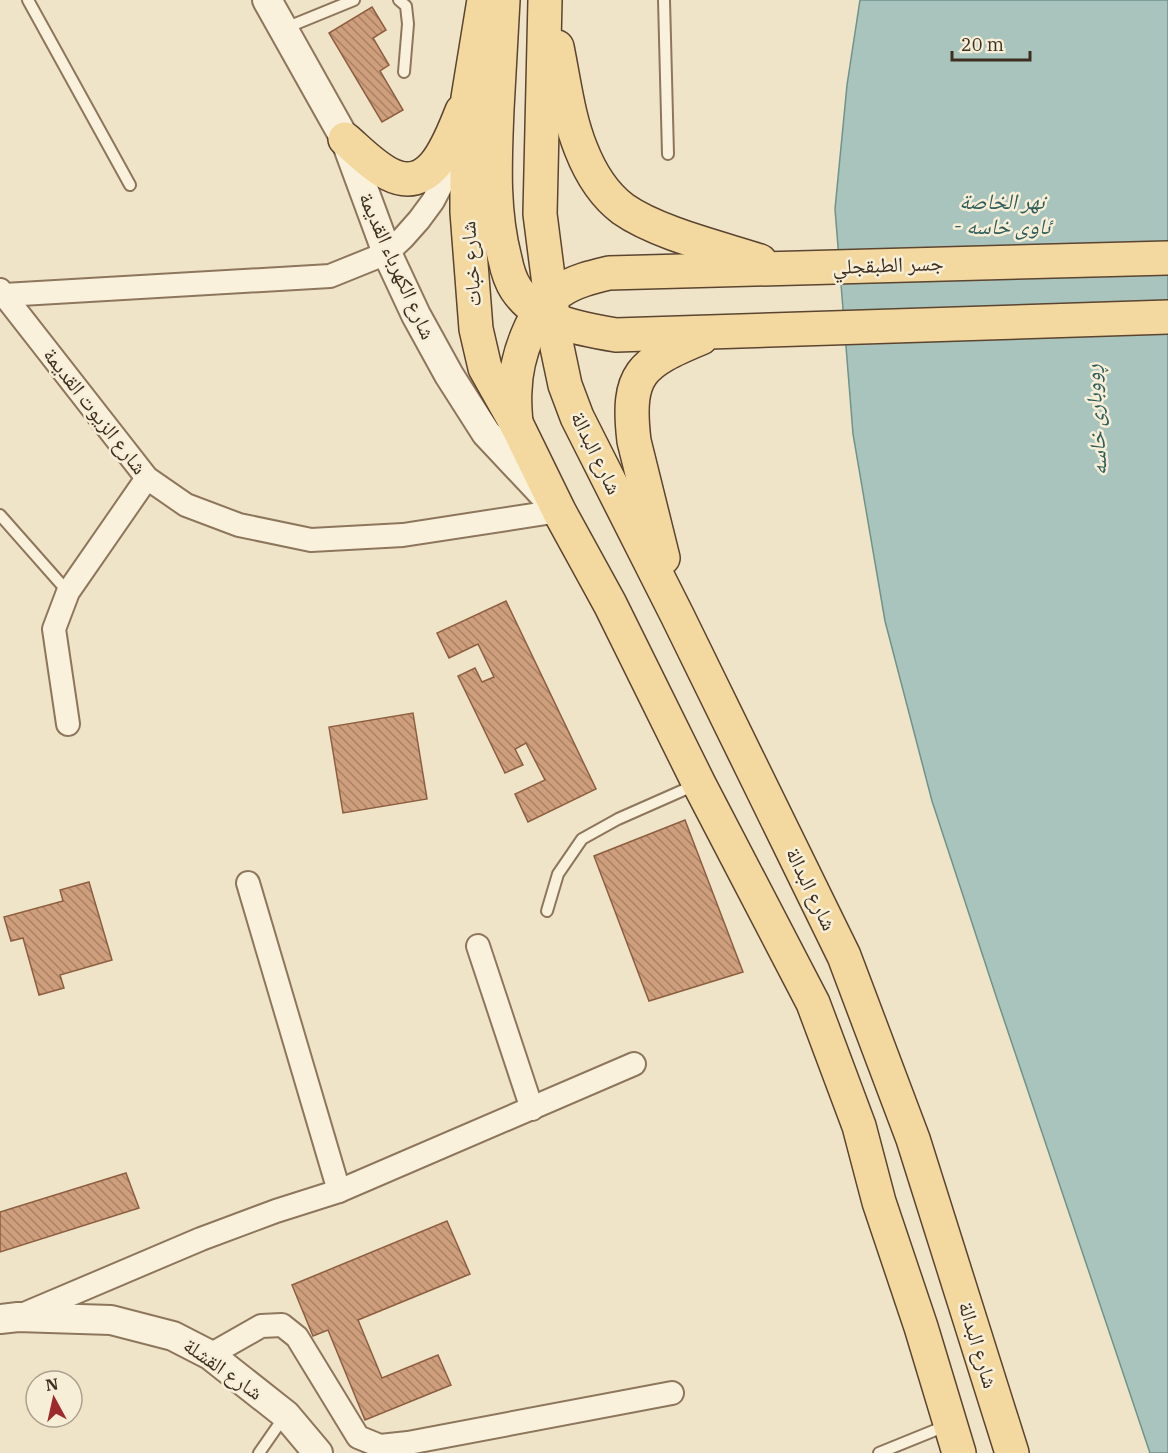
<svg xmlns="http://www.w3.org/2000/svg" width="1168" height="1453" font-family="'IBM Plex Serif','Noto Naskh Arabic',serif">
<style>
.water{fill:#a9c4bc;stroke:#6f938a;stroke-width:1.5}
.building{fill:url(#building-back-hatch);stroke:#8d5f41;stroke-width:1.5}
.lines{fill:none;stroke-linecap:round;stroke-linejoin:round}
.service-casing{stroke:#8d765c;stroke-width:14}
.minor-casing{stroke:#8d765c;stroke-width:26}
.tertiary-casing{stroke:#8d765c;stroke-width:32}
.primary-casing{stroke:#5b4430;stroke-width:36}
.service{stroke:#faf1dc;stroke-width:10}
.minor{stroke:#faf1dc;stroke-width:22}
.tertiary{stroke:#faf1dc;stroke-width:28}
.primary{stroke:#f3d9a0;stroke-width:33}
.labels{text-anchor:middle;stroke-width:5;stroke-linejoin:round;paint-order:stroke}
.street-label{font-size:21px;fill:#3d2e20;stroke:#f7eed8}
.water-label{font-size:22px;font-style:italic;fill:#2f5d5a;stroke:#f7eed8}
</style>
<defs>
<pattern id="building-back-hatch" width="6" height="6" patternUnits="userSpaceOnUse" patternTransform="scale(1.5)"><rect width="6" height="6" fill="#cf9f7d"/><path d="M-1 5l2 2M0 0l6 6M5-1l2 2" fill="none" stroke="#a98266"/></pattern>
</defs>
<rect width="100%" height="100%" fill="#f0e4c8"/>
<polygon class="water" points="860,0 1168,0 1168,1453 1150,1453 997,999 932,801 885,621 853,434 835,209 847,85"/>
<g class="building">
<polygon points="372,7 386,30 373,38 389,65 380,71 403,110 382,122 329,33"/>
<polygon points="506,601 596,789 528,822 515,794 545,780 526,743 515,749 523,765 505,773 458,676 475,668 482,682 494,677 478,644 449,658 437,633"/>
<polygon points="413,713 427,799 343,813 329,727"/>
<polygon points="685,820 743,972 649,1001 594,856"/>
<polygon points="89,882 112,960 60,975 64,988 39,995 23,938 11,941 4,917 63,901 60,890"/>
<polygon points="126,1173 139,1208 0,1252 0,1212"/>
<polygon points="447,1221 470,1274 358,1320 382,1378 438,1355 451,1385 365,1420 328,1330 313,1336 292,1285"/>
</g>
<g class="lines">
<defs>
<g id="service">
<polyline points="28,0 130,185"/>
<polyline points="399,0 406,6 408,24 404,72"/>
<polyline points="664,0 668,154"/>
<polyline points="283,29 354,0"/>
<polyline points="0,515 68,592"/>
<polyline points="547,911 558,874 582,839 618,819 695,785"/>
<polyline points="259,1453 284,1417"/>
<polyline points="879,1453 948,1425"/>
</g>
<g id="minor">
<polyline points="0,290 147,478 186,505 239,525 311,540 403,535 559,511"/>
<polyline points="4,295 330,276 387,253 403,238 419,220 433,201 444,180 455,148"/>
<polyline points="68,724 54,629 68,592 147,478"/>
<polyline points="248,883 339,1191"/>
<polyline points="478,946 532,1109"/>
<polyline points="22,1315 201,1239 276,1211 339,1191 634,1064"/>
<polyline points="210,1355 261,1326 282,1325 297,1337 358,1437 380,1446 408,1443 672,1393"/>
</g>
<g id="tertiary">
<polyline points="267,0 345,139 387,253 416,315 449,375 486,433 548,499"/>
<polyline points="0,1319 18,1317 111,1320 173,1336 210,1355 286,1415 318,1453"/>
</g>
<g id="primary">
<polyline points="484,0 468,98 467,151 467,212 476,329 485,368 516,423 559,511 610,604 699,784 813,1003 859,1126 879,1202 921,1327 959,1453"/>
<path d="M 503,0 C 501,36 499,73 497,109 C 495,159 492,210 505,259 C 507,269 510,280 516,289 C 538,322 579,329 616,335 L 1168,317"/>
<polyline points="545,0 540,214 557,347 565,385 577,417 677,615 844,956 913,1139 1012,1453"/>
<path d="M 557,47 C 564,81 568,117 581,149 C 590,172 603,194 623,209 C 657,233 720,248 760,261"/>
<path d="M 345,139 C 359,151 373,166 389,174 C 432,196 450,140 462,111"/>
<path d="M 516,423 C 515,412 514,401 515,390 C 516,358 532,309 560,291 C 575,281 592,277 609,273 L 1168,258"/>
<path d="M 663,558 L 634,441 C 626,373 641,363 701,338"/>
</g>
</defs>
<use href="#service" class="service-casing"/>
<use href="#minor" class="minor-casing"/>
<use href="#tertiary" class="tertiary-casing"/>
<use href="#primary" class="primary-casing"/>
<use href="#service" class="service"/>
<use href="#minor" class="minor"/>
<use href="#tertiary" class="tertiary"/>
<use href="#primary" class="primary"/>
</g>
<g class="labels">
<g class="street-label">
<text transform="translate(471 264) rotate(-94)" y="7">شارع خبات</text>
<text transform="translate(888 265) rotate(-2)" y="7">جسر الطبقجلي</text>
<text transform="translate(397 266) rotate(66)" y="7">شارع الكهرباء القديمة</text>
<text transform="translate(95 411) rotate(52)" y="7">شارع الزيوت القديمة</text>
<text transform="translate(596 453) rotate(64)" y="7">شارع البدالة</text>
<text transform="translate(811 889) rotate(64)" y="7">شارع البدالة</text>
<text transform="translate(978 1345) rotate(73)" y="7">شارع البدالة</text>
<text transform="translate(223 1369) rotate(35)" y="7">شارع القشلة</text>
</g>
<g class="water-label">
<text x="1002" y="209">نهر الخاصة<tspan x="1002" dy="25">- ئاوی خاسە</tspan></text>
<text transform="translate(1095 420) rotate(-94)" y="8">ڕووباری خاسە</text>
</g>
</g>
<g transform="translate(54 1399) rotate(352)"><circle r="28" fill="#f7eed8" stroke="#ada18e" stroke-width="1.5"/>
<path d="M0-4.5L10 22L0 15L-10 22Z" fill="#9e2a2b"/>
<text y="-9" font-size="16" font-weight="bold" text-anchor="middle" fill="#3d2e20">N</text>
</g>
<path d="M952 51v9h78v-9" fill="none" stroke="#3d2e20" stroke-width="3"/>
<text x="961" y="51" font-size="18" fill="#3d2e20" stroke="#f7eed8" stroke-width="4.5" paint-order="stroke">20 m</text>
</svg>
